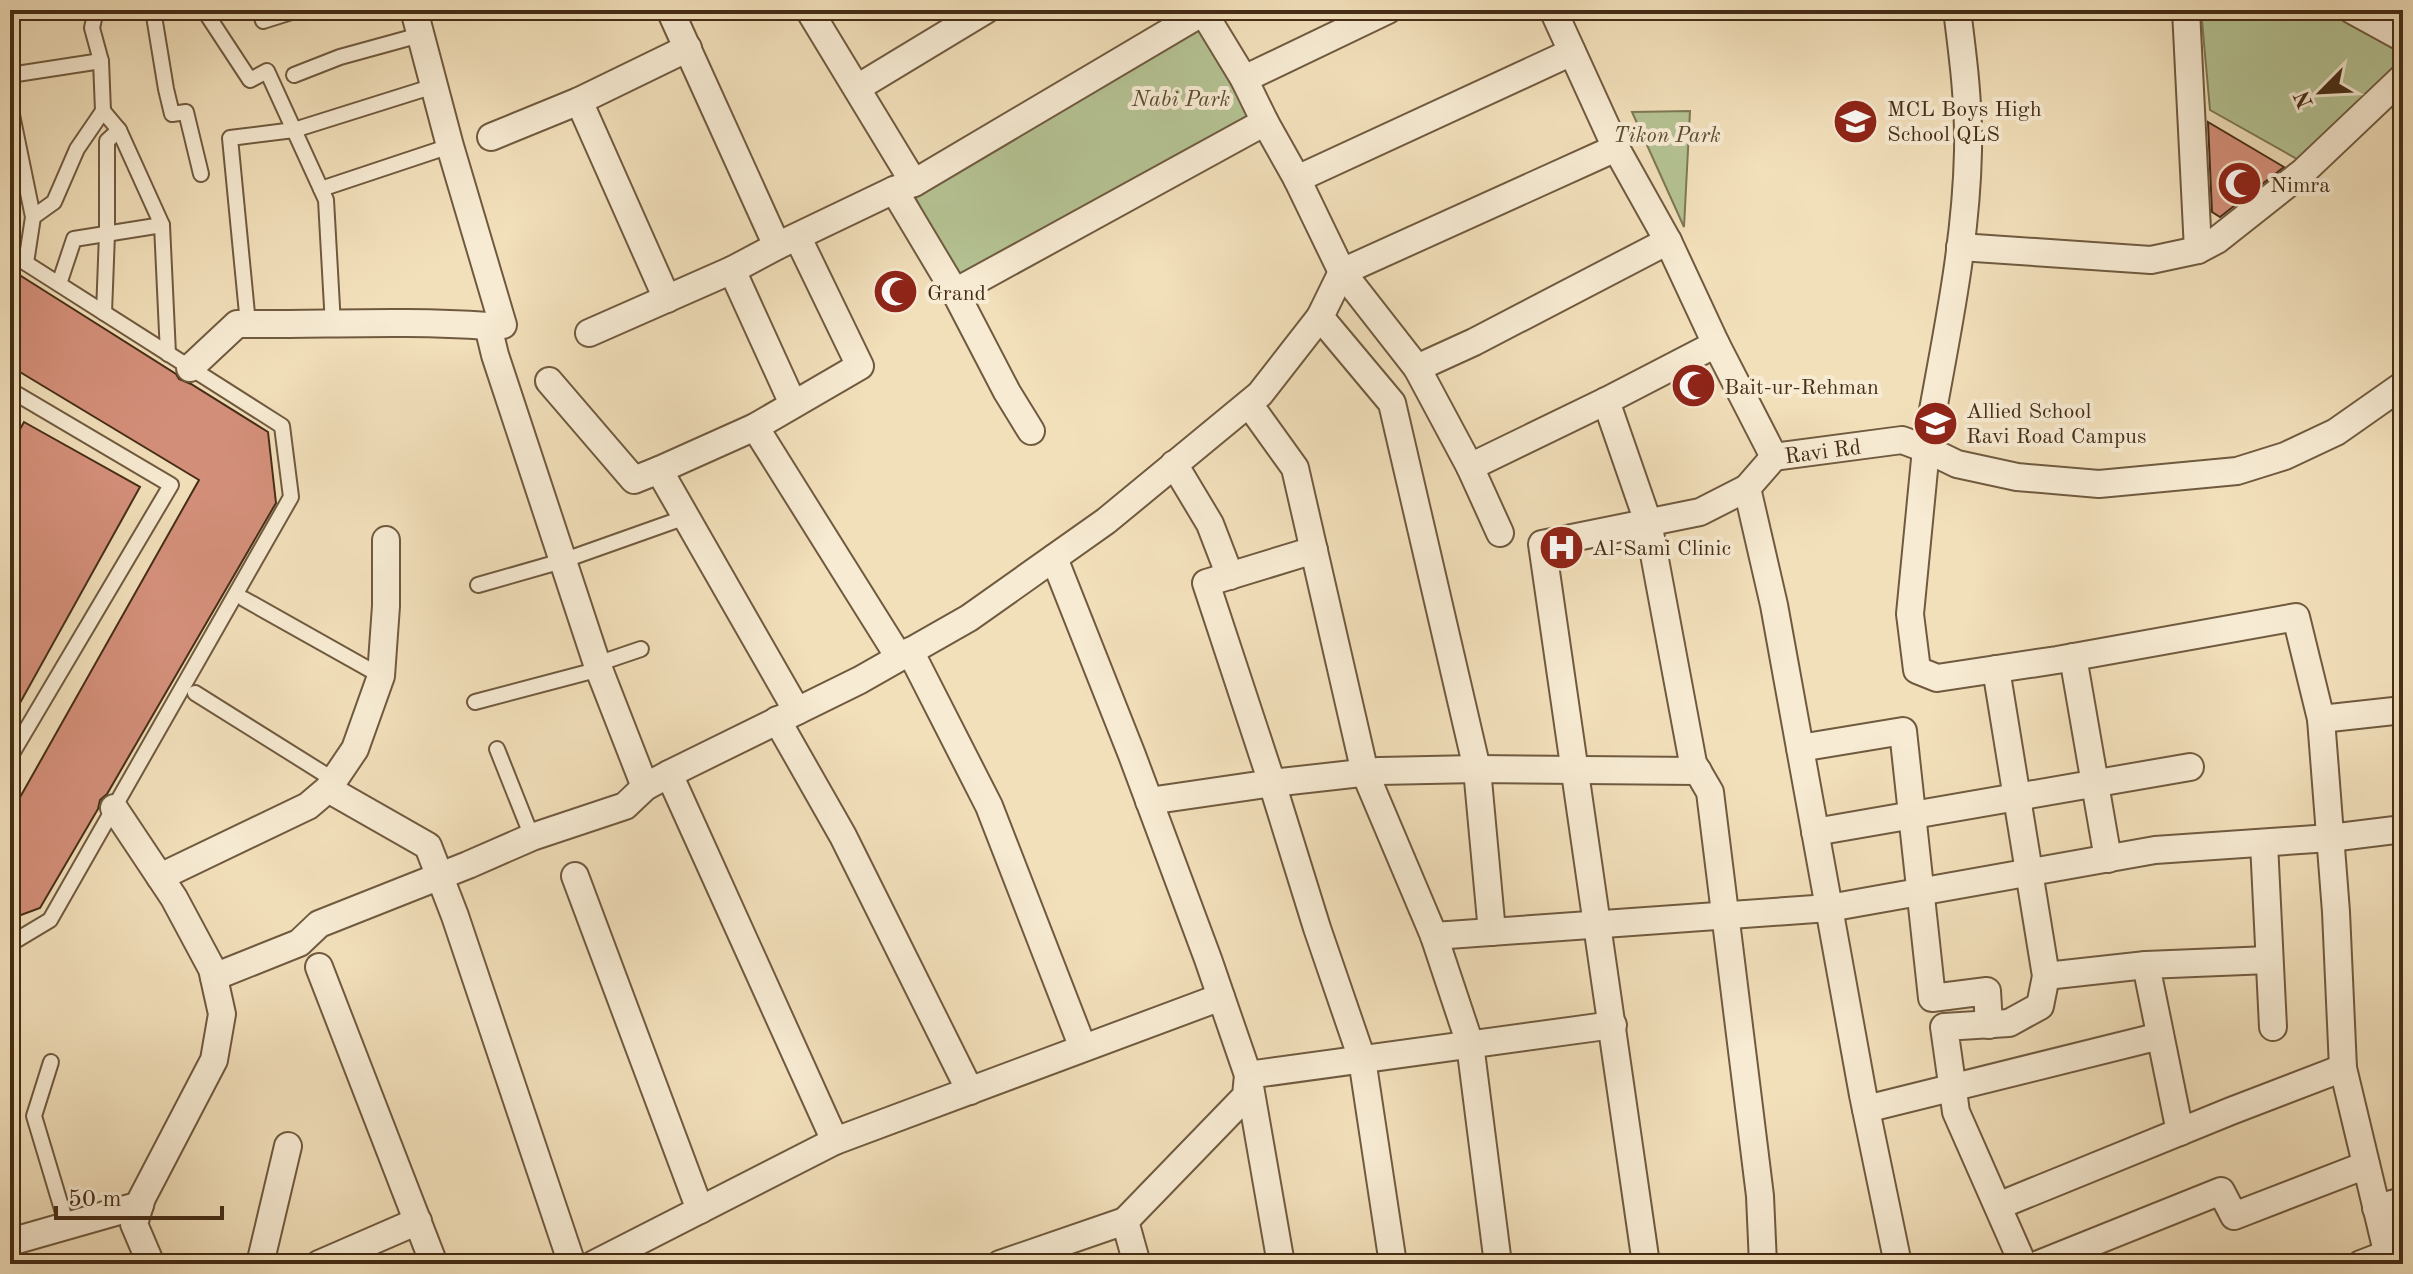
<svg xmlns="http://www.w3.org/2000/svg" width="2413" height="1274" font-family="'Old Standard TT',serif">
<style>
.green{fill:#b5c394;stroke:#7d7855;stroke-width:2}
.building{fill:#d5907b;stroke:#452d16;stroke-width:2}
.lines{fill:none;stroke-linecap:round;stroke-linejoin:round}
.service-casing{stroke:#705a3f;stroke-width:18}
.minor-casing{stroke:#705a3f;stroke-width:30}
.service{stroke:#f7ebd3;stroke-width:14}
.minor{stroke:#f7ebd3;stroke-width:26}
.labels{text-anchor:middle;stroke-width:8;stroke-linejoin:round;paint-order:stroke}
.park-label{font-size:22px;font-style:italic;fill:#5b4b2f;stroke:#f7ebd3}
.poi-label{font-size:22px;fill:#452d16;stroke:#f7ebd3;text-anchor:start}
.street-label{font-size:22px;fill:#452d16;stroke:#f7ebd3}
</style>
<rect width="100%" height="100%" fill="#f2e0bb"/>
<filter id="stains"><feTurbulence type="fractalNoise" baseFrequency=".0025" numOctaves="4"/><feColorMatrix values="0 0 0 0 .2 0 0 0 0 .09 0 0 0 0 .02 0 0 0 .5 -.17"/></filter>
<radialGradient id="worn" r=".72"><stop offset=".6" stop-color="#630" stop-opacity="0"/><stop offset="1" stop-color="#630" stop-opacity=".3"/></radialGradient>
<g class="green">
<polygon points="2201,10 2336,10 2403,46 2403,66 2297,159 2210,110"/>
<polygon points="1206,23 1254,116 959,282 914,195"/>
<polygon points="1690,111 1684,227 1632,112"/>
</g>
<g class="building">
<polygon points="2208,122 2284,167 2220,217 2212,212"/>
<polygon points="10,269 176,374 179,379 191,384 268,432 276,503 107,794 100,800 98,809 40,908 10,919 10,815 199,480 10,366"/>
<polygon points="24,422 140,487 10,721 10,447"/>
</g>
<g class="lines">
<defs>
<g id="service">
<polyline points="153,10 166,89 172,114 186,112 201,174"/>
<polyline points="204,10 250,80 267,71 326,200 333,325"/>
<polyline points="260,10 263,21 298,10"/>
<polyline points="10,75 101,61 92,28 96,10"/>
<polyline points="294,75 340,57 420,35"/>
<polyline points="10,105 33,217 26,263"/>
<polyline points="103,111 119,130 107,141 107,234 104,313"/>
<polyline points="119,130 162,225 168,354"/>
<polyline points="321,189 450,146"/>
<polyline points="33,217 54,202 77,149 103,111 101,61"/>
<polyline points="10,253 282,426 291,497 50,920 10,944"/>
<polyline points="59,284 74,239 162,225"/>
<polyline points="248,324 230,138 294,130 434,86"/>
<polyline points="10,390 171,485 10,757"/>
<polyline points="478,585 562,561 686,517"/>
<polyline points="244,599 381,676"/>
<polyline points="597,664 641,649"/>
<polyline points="195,693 334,780"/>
<polyline points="475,702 600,669"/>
<polyline points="497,749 532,837"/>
<polyline points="51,1062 34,1116 67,1226"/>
</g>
<g id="minor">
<polyline points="414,10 450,146 503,325 488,326 495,355 597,664 645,787"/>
<polyline points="670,10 777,246"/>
<polyline points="809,10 914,183"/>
<polyline points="1202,10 1244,79 1265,122 1297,179 1342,272 1417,368 1470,467 1500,533"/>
<path id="s1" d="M 1553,10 L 1616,148 L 1668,241 L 1716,344 L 1774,457 L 1902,440 L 1926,449 C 1943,351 1966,251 1968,151 C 1969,103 1963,57 1957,10"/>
<polyline points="2186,10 2198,250"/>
<polyline points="2352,10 2403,38"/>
<polyline points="1244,79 1388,10"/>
<polyline points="857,88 986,10"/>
<polyline points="579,101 667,299"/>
<polyline points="491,137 579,101 688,48"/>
<polyline points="1297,179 1572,52"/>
<polyline points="894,190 955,292 1265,122"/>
<polyline points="1960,247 2151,260 2198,250 2217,240 2303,172 2403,77"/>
<polyline points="732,270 793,404"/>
<polyline points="955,292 1007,392 1031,431"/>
<polyline points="1320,317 1392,403 1477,769 1492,932"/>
<polyline points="589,333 732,270 777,246 894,190 914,183 1203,12"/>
<path d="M 190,368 L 237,324 C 321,325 404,320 488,326"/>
<polyline points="1417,368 1474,342 1668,241"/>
<polyline points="549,381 634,480 659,470 797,711"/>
<polyline points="1606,401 1648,522 1693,763 1710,792 1760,1196 1763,1264"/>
<polyline points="1249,404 1295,468 1365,773 1434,936 1470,1044 1498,1264"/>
<polyline points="755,427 899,657"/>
<polyline points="1174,464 1210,524 1230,576"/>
<polyline points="1470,467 1606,401 1716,344"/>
<polyline points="659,470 755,427 860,366 798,238"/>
<polyline points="1747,488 1774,605 1863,1095 1898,1264"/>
<polyline points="1054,558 1132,755 1208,959 1248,1075 1246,1096 1125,1221 1137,1264"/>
<polyline points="910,651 989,806 1083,1048"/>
<polyline points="2073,657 2108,859"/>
<polyline points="1996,669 2046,976 2040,1006 2009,1023 1944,1027 1956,1112 2023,1264"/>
<polyline points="2321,719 2403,710"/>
<polyline points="777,720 843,836 970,1091"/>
<polyline points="1800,748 1903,731 1932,998 1987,991 1989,1025"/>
<polyline points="669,774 835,1141"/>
<polyline points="328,789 428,846 455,916 572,1264"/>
<polyline points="1149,801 1272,783 1206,583 1314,550"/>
<polyline points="114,808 174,898 212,969 222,1014 214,1060 142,1198 134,1224 151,1264"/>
<polyline points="1815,832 2190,767"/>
<polyline points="2264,843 2273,1027"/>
<polyline points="575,876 700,1210"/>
<polyline points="160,877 308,806 328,789 355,749 381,676 386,606 386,540"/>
<polyline points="1434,936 1829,908 2155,850 2330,838 2403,829"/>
<polyline points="319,967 434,1264"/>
<polyline points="2046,976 2146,965"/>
<polyline points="214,977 299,943 319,924 468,865 532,837 625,806 645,787 669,774 860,680 969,618 1106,521 1260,394 1320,317 1342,272 1616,148"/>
<polyline points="1866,1109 2160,1036"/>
<polyline points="2180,1132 2146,965 2269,960"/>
<polyline points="1998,1206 2231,1111 2343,1068"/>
<polyline points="2376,1208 2403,1201"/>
<polyline points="10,1242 140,1205"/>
<polyline points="260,1264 288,1146"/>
<polyline points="319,1264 418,1221"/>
<polyline points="594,1264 835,1141 1221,997"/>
<polyline points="1000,1264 1125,1221"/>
<polyline points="1281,1264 1248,1075 1613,1025"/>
<polyline points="1393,1264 1362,1059 1317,928 1272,783 1379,771 1477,769 1698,771"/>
<polyline points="1646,1264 1542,544 1700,512 1747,488 1774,457"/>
<polyline points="2039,1264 2221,1191 2234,1216 2366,1165"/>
<polyline points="2361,1264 2387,1254"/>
<polyline points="2390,1264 2343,1068 2336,912 2321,719 2296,617 2057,660 1937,678 1917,670 1910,614 1926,449 1957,464 2017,477 2099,484 2237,471 2285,456 2336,432 2403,385"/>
</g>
</defs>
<use href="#service" class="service-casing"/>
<use href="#minor" class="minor-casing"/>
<use href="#service" class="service"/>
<use href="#minor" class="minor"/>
</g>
<defs>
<symbol id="school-disc" viewBox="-11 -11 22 22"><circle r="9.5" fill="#8f2418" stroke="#f7ebd3"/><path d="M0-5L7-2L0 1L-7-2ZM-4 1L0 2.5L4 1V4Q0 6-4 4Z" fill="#fff"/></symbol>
<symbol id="mosque-disc" viewBox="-11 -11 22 22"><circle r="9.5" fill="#8f2418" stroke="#f7ebd3"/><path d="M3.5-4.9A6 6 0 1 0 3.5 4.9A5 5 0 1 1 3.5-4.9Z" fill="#fff"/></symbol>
<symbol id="hospital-disc" viewBox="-11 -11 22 22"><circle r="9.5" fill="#8f2418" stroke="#f7ebd3"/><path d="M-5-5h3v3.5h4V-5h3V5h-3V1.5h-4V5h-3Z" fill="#fff"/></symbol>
</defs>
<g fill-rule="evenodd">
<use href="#school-disc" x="1830" y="96" width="51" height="51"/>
<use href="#mosque-disc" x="2214" y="158" width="51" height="51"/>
<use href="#mosque-disc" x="870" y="266" width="51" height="51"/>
<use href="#mosque-disc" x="1668" y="360" width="51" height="51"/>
<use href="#school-disc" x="1910" y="398" width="51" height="51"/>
<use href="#hospital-disc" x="1536" y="522" width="51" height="51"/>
</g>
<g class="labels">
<g class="park-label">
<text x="1181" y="106">Nabi Park</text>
<text x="1667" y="142">Tikon Park</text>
</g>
<g class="poi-label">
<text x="1887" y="116">MCL Boys High<tspan x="1887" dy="25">School QLS</tspan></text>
<text x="2270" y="192">Nimra</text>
<text x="927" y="300">Grand</text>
<text x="1724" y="394">Bait-ur-Rehman</text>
<text x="1966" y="418">Allied School<tspan x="1966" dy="25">Ravi Road Campus</tspan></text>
<text x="1592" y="555">Al-Sami Clinic</text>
</g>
<g class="street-label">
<text dy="8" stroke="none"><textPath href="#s1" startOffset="548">Ravi Rd</textPath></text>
</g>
</g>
<rect width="2413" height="1274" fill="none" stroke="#f2e0bb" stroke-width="40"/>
<rect x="12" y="12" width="2389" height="1250" fill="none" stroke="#452d16" stroke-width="4"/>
<rect x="20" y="20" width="2373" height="1234" fill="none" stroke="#452d16" stroke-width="2"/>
<g transform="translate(2321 92) rotate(246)" stroke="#f7ebd3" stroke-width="6" paint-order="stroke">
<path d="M0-6L14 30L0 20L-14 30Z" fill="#452d16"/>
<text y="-12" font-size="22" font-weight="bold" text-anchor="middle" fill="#452d16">N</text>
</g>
<path d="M56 1206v12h166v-12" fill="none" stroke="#452d16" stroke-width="4"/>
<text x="68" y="1206" font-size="24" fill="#452d16" stroke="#f7ebd3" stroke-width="6" paint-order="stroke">50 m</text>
<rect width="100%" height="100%" filter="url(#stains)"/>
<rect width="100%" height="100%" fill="url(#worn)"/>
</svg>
